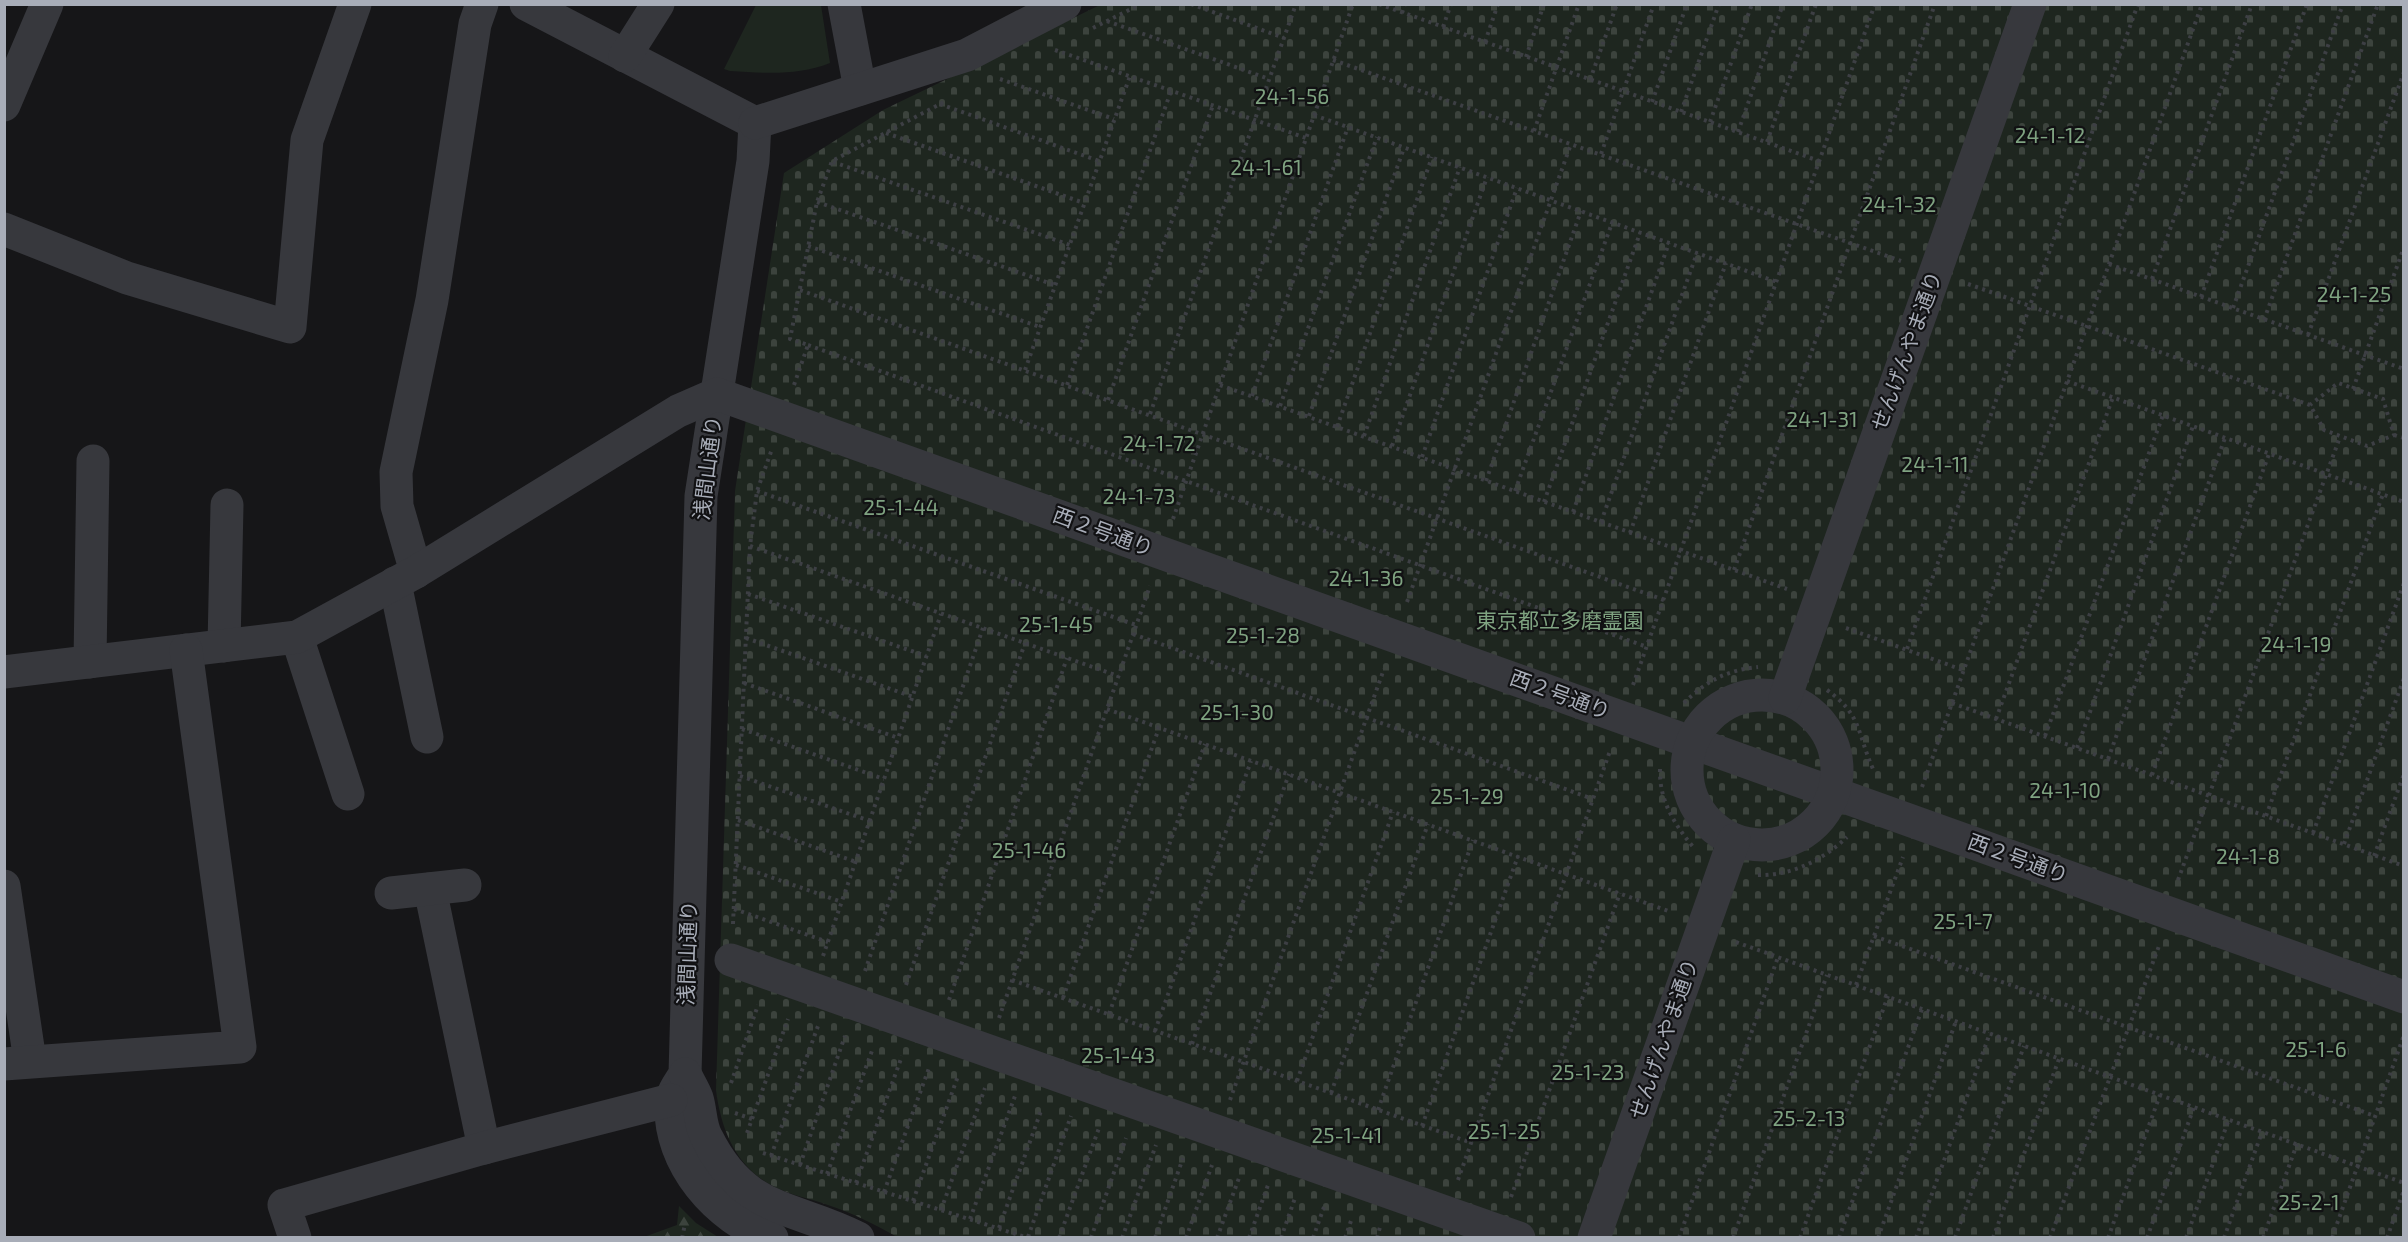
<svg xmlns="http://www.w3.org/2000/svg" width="2408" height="1242" font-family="'Exo 2','Noto Sans JP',sans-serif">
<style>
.forest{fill:url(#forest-firs)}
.cemetery{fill:url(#cemetery-stones)}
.green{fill:#1e261f}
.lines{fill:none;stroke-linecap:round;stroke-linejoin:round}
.path{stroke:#3d3f44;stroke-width:4;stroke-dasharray:3 4.5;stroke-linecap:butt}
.minor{stroke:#37383d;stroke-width:33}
.labels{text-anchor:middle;stroke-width:4.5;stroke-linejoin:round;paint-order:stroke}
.park-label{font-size:21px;fill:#7fa381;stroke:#111113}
.street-label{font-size:21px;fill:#a8adb8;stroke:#111113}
</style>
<defs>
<pattern id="forest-firs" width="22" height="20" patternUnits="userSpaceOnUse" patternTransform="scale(1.5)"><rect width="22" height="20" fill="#1e261f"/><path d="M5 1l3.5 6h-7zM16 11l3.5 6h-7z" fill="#3c433d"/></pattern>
<pattern id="cemetery-stones" width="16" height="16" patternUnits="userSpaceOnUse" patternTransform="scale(1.5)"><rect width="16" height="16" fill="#1e261f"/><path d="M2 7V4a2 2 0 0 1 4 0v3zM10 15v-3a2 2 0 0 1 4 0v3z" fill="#3c433d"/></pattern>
</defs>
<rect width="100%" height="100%" fill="#161618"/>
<polygon class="forest" points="679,1206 696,1223 718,1237 644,1237 677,1225"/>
<path class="cemetery" d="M 1100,5 L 2403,5 L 2403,1237 L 899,1238 C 876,1225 853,1213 828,1205 C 809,1198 789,1195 771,1185 C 735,1165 721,1129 716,1090 L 735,491 L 784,173 L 883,110 Z"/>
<path class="green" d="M 756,5 L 821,5 L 830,63 C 797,76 765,73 730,71 L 724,69 Z"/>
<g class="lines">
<g class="path">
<polyline points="1191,4 1284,38"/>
<polyline points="1379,4 1819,161"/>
<polyline points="1402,13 1405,4"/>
<polyline points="1107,21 1269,79"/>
<polyline points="1443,27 1451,4"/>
<polyline points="1093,28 1141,4"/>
<polyline points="1485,42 1498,4"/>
<polyline points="1055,50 1306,138"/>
<polyline points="1526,57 1544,4"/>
<polyline points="1333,60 1901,261"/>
<polyline points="1000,79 1114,119"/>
<polyline points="1590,80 1617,4"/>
<polyline points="1652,102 1687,4"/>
<polyline points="940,104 1099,161"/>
<polyline points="1681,112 1719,4"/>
<polyline points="1314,115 1777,282"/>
<polyline points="1710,122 1752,4"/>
<polyline points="1534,131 1579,4"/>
<polyline points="1738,132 1783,4"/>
<polyline points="886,133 1084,203"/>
<polyline points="1767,142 1816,4"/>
<polyline points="1601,154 1654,4"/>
<polyline points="833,162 1070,245"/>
<polyline points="817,202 1055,285"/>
<polyline points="808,246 1040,327"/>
<polyline points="2109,264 2404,369"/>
<polyline points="2152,279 2252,4"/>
<polyline points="1968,284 2310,405 2324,430 2367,446 2394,435 2383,399 2338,383 2310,405"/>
<polyline points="800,290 1664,600"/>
<polyline points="2201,297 2307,4"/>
<polyline points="2233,308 2343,4"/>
<polyline points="2264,320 2378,4"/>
<polyline points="2308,335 2404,72"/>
<polyline points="808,345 1647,647"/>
<polyline points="1025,370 1130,76"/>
<polyline points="2067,381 2404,502"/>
<polyline points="794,385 808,345 790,339 817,202 832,161 944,102"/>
<polyline points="1067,385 1171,91"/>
<polyline points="1220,385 1787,589"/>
<polyline points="2353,389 2404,247"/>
<polyline points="1252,396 1348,127"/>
<polyline points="1108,400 1213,105"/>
<polyline points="1280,406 1377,137"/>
<polyline points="1150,414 1296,4"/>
<polyline points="1309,416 1404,148"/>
<polyline points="1337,427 1432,157"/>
<polyline points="2394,435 2404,438"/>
<polyline points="1364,436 1460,167"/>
<polyline points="1392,446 1487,177"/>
<polyline points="1422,457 1517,188"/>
<polyline points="1486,481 1581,211"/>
<polyline points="757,491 1136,625"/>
<polyline points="1515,491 1612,223"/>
<polyline points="1544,502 1640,233"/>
<polyline points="1573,512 1669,243"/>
<polyline points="1173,519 1353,4"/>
<polyline points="1601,522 1697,253"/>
<polyline points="1630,533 1726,263"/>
<polyline points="750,546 1118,676"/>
<polyline points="1734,570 1935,4"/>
<polyline points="748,594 926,656"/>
<polyline points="1407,602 1571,144"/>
<polyline points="1846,628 1963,670"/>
<polyline points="1133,634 1593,799"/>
<polyline points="746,638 913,697"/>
<polyline points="1907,649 2138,4"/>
<polyline points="744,683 898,738"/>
<polyline points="1633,685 1875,4"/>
<path d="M 1827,690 C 1862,715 1857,733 1873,769"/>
<path d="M 1684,703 C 1706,681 1727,670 1758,667"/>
<polyline points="1952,703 2404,866"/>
<polyline points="1107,709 1671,912"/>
<polyline points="1996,719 2113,397"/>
<polyline points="742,729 884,779"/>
<polyline points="2045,736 2163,415"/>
<polyline points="2077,748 2193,426"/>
<polyline points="2108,759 2225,438"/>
<path d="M 1660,769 C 1659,800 1674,824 1694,848"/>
<polyline points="2152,775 2269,454"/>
<polyline points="740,776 870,821"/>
<polyline points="1922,787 2202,4"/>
<polyline points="2266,816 2383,494"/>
<polyline points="738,820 856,862"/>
<polyline points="2313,833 2404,583"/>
<polyline points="2344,844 2404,678"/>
<polyline points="2374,856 2404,774"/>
<polyline points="736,865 842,902"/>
<path d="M 1758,875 C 1791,876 1823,860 1847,837"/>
<polyline points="2178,880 2340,437"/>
<polyline points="734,909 828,942"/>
<polyline points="733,924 750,546 757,491 772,449"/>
<polyline points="1874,936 2375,1116"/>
<polyline points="1736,942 2404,1183"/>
<polyline points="823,956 941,614"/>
<polyline points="865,971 983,628"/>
<polyline points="1012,980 1472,1143"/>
<polyline points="906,985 1025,643"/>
<polyline points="1856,985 1903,857"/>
<polyline points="1063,998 1159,728"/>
<polyline points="949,1000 1067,658"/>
<polyline points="1109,1014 1205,744"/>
<polyline points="999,1018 1150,586"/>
<polyline points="1155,1031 1251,761"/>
<polyline points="1192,1044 1289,774"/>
<polyline points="1297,1081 1393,812"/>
<polyline points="731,1083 758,1005"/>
<polyline points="1331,1093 1428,824"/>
<polyline points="1230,1100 1384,669"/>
<polyline points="1378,1110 1473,840"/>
<polyline points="735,1113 752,1119"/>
<polyline points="1422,1126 1518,856"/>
<polyline points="747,1133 788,1019"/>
<polyline points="763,1153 1028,1238"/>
<polyline points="771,1156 818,1026"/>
<polyline points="800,1165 845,1036"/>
<polyline points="827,1174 873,1048"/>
<polyline points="1458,1180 1610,751"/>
<polyline points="856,1183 902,1056"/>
<polyline points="884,1192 929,1068"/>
<polyline points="1511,1197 1620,893"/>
<polyline points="913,1201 958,1076"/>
<polyline points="941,1210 985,1088"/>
<polyline points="970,1219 1015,1096"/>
<polyline points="999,1228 1042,1108"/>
<polyline points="1028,1237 1071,1116"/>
<polyline points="682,1238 685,1224"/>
<polyline points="1059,1238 1099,1128"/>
<polyline points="1091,1238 1126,1138"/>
<polyline points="1122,1238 1156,1145"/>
<polyline points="1155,1238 1183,1158"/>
<polyline points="1186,1238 1212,1165"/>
<polyline points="1217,1238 1239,1178"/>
<polyline points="1249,1238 1268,1185"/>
<polyline points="1281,1238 1295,1198"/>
<polyline points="1313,1238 1324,1207"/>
<polyline points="1345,1238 1352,1218"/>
<polyline points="1377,1238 1380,1227"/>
<polyline points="1679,1238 1778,957"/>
<polyline points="1733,1238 1827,975"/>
<polyline points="1800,1238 1888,996"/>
<polyline points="1839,1238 1922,1009"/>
<polyline points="1878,1238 1956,1021"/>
<polyline points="1916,1238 1990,1033"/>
<polyline points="1955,1238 2024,1046"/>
<polyline points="1993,1238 2059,1059"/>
<polyline points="2050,1238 2159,946"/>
<polyline points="2108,1238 2160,1095"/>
<polyline points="2147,1238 2194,1107"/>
<polyline points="2186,1238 2229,1119"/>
<polyline points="2224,1238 2262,1132"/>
<polyline points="2263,1238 2297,1144"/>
<polyline points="2332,1238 2404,1035"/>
<polyline points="2387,1238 2404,1190"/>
</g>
<g class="minor">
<path d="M 526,4 L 755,123 L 753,161 L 701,496 L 685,1074 C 680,1082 671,1094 671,1103 C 668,1163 717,1219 772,1238"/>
<polyline points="844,4 860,89"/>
<polyline points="625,56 658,4"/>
<polyline points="4,105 47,4"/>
<polyline points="755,123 967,55 1065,4"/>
<polyline points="4,229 127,278 290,327 307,140 355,4"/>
<polyline points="416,572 397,506 396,472 432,300 475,24 482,4"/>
<polyline points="395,583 427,737"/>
<polyline points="297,637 348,794"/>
<polyline points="224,646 227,505"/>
<polyline points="90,662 93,461"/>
<polyline points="4,672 297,637 416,572 678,411 717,394 2404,997"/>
<circle cx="1762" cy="770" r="75"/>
<polyline points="1785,698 2030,4"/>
<polyline points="4,886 30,1061"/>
<polyline points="430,889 484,1148"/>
<polyline points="391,893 465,885"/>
<polyline points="731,960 1519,1238"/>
<polyline points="4,1064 240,1047 186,650"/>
<path d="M 685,1074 C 689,1082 694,1090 697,1098 C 701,1111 700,1126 707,1138 C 745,1214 793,1205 858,1238"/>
<polyline points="295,1238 284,1205 484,1148 671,1100"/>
<polyline points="1594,1238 1734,840"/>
</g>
</g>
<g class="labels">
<g class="park-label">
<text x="1292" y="104">24-1-56</text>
<text x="2050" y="143">24-1-12</text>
<text x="1266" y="175">24-1-61</text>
<text x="1899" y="212">24-1-32</text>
<text x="2354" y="302">24-1-25</text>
<text x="1822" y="427">24-1-31</text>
<text x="1159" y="451">24-1-72</text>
<text x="1935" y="472">24-1-11</text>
<text x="1139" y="504">24-1-73</text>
<text x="901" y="515">25-1-44</text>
<text x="1366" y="586">24-1-36</text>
<text x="1560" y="628">東京都立多磨霊園</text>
<text x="1056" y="632">25-1-45</text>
<text x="1263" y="643">25-1-28</text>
<text x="2296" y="652">24-1-19</text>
<text x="1237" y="720">25-1-30</text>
<text x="2065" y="798">24-1-10</text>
<text x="1467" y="804">25-1-29</text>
<text x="1029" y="858">25-1-46</text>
<text x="2248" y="864">24-1-8</text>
<text x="1963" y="929">25-1-7</text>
<text x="2316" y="1057">25-1-6</text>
<text x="1118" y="1063">25-1-43</text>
<text x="1588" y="1080">25-1-23</text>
<text x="1809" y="1126">25-2-13</text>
<text x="1504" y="1139">25-1-25</text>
<text x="1347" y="1143">25-1-41</text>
<text x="2309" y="1210">25-2-1</text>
</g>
<g class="street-label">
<text transform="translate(1907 351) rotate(-70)" y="7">せんげんやま通り</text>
<text transform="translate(708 468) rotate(-83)" y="7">浅間山通り</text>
<text transform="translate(1103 532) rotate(20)" y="7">西２号通り</text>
<text transform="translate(1560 695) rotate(20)" y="7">西２号通り</text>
<text transform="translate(2018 859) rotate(20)" y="7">西２号通り</text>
<text transform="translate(688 953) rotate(-88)" y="7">浅間山通り</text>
<text transform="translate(1664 1039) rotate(-71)" y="7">せんげんやま通り</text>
</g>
</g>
<rect width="2408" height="1242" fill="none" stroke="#a8adb8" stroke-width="12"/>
</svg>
